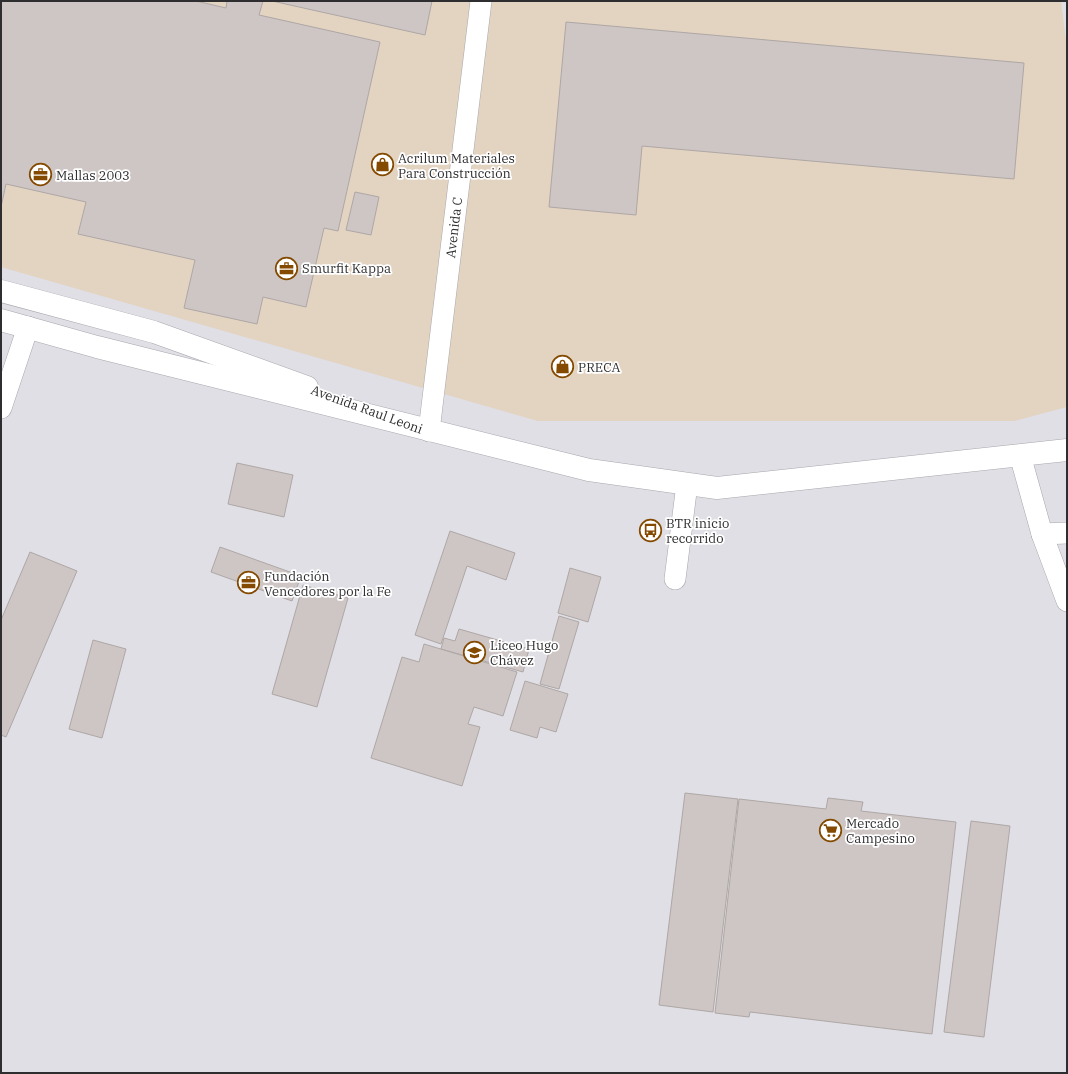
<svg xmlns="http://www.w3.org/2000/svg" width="1068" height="1074" font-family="'IBM Plex Serif',serif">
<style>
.industrial{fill:#e3d3c1}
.building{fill:#cec6c5;stroke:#aea7a5}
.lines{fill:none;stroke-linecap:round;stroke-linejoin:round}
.minor-casing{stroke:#a7a7ad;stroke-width:22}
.major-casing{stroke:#a7a7ad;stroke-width:23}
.minor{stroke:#fff;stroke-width:21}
.major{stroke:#fff;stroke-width:22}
.labels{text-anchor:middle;stroke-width:3.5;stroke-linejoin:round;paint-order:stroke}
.poi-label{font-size:13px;fill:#2e2e30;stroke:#fff;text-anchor:start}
.street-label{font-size:13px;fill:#2e2e30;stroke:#fff}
</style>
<rect width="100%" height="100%" fill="#dfdfe5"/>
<polygon class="industrial" points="1,1 1061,1 1067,48 1067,407 1014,421 538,421 1,267"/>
<g class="building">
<polygon points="1,1 196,1 226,8 227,1 263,1 259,15 380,42 338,231 324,228 306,307 263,297 257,324 184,308 195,260 78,234 86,202 6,184 1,207"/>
<polygon points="272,1 432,1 425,35"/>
<polygon points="566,22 1024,63 1014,179 642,146 636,215 549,207"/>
<polygon points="355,192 379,197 371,235 346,230"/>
<polygon points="237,463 293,475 284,517 228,504"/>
<polygon points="450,531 515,553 506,580 467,566 441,644 415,635"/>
<polygon points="220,547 301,576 292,601 211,572"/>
<polygon points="30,552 77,571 6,737 1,735 1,620"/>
<polygon points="570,568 601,577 588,622 558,613"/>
<polygon points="303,585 348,598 317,707 272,694"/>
<polygon points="559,616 579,622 559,689 540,684"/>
<polygon points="459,629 529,649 523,672 441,649 444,638 455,641"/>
<polygon points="93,640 126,649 102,738 69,729"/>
<polygon points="424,644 517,672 503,716 474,707 468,724 480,727 462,786 371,758 402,657 419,662"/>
<polygon points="525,681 568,694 556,732 540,727 537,738 510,730"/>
<polygon points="685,793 738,799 713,1012 659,1005"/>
<polygon points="828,798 863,802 861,811 956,822 932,1034 750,1012 749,1017 715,1013 739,799 826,809"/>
<polygon points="971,821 1010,826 984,1037 944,1032"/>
</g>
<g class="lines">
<defs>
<g id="minor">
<polyline points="1,408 28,327"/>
<path id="s1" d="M 429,431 L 481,1"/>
<polyline points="1020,455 1042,534 1067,601"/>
<polyline points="1042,534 1067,533"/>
<polyline points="675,579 687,484"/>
</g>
<g id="major">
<polyline points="1,291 154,332 307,387"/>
<polyline points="1,320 97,347 589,470 717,488 1067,450"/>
</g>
</defs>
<use href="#minor" class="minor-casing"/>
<use href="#major" class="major-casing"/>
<use href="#minor" class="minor"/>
<use href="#major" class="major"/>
</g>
<defs>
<symbol id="shop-ring" viewBox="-11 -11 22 22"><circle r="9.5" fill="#fff" stroke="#834a00" stroke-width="1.5"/><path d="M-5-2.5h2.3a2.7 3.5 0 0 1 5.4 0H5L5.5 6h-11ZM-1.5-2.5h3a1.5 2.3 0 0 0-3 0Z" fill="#834a00"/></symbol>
<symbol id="office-ring" viewBox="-11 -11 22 22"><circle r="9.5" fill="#fff" stroke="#834a00" stroke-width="1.5"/><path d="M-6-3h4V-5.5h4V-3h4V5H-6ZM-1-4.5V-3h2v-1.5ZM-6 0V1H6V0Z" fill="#834a00"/></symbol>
<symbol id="bus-ring" viewBox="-11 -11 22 22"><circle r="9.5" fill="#fff" stroke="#834a00" stroke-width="1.5"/><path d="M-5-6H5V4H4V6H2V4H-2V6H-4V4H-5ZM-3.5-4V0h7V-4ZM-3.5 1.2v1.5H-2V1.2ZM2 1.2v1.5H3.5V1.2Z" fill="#834a00"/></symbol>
<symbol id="school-ring" viewBox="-11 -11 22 22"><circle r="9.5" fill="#fff" stroke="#834a00" stroke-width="1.5"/><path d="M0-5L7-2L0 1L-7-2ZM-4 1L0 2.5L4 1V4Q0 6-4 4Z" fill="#834a00"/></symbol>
<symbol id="supermarket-ring" viewBox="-11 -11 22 22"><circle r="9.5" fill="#fff" stroke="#834a00" stroke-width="1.5"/><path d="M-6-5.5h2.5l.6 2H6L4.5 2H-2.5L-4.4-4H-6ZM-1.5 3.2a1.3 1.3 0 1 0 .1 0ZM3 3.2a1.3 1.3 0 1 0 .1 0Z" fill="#834a00"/></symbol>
</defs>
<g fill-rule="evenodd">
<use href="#shop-ring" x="370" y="152" width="25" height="25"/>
<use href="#office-ring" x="28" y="162" width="25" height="25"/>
<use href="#office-ring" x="274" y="256" width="25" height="25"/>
<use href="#shop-ring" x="550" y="354" width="25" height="25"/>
<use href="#bus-ring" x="638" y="518" width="25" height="25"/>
<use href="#office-ring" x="236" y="570" width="25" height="25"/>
<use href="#school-ring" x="462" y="640" width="25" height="25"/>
<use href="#supermarket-ring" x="818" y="818" width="25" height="25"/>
</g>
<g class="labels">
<g class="poi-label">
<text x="398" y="163">Acrilum Materiales<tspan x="398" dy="15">Para Construcción</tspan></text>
<text x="56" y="180">Mallas 2003</text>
<text x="302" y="273">Smurfit Kappa</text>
<text x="578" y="372">PRECA</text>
<text x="666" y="528">BTR inicio<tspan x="666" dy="15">recorrido</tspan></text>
<text x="264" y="581">Fundación<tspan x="264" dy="15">Vencedores por la Fe</tspan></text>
<text x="490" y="650">Liceo Hugo<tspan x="490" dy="15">Chávez</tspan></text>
<text x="846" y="828">Mercado<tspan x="846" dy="15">Campesino</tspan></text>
</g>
<g class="street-label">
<text dy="5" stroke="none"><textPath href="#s1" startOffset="205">Avenida C</textPath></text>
<text transform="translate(367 409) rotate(20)" y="5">Avenida Raul Leoni</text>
</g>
</g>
<rect width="1068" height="1074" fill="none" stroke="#2e2e30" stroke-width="4"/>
</svg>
